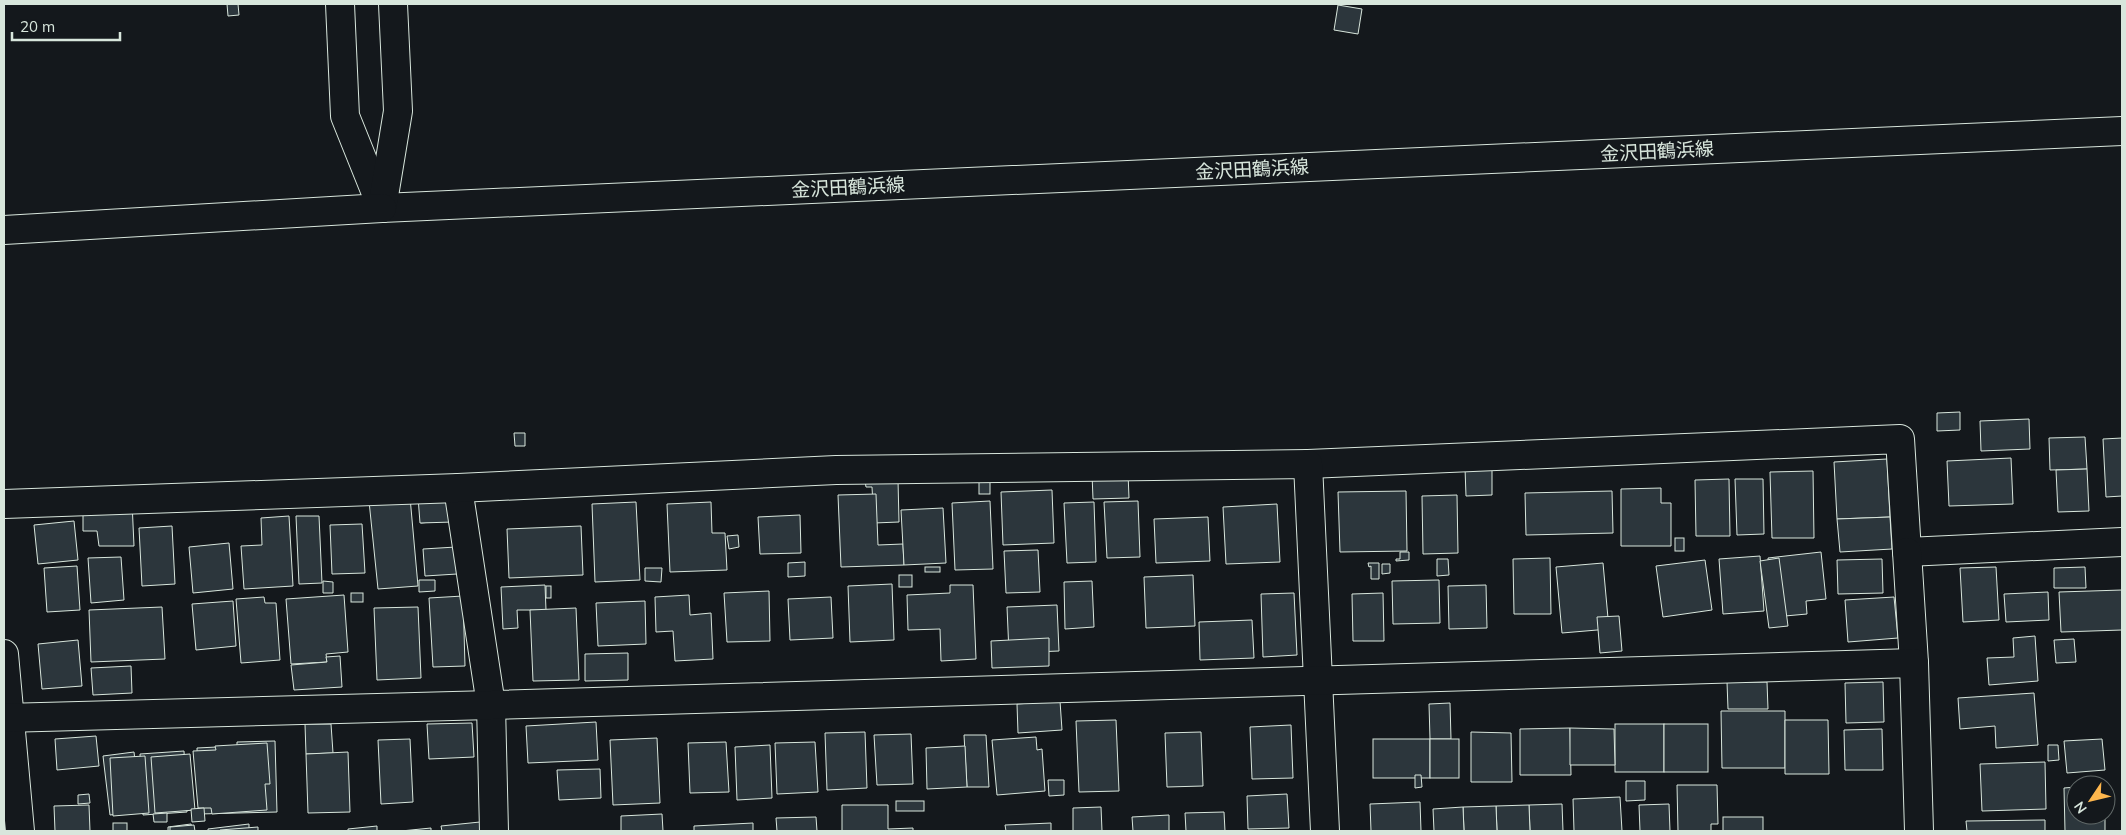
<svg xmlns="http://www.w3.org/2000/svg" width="2126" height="835" font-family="Mulish,'Noto Sans JP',sans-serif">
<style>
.building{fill:#2c363c;stroke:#d8e6dc}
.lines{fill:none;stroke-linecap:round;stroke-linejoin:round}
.minor-casing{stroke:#d8e6dc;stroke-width:30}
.major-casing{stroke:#d8e6dc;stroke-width:30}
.highway-casing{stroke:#d8e6dc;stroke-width:30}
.minor{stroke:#14181c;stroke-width:28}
.major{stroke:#14181c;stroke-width:28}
.highway{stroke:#14181c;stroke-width:28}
.labels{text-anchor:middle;stroke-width:4;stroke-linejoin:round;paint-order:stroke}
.street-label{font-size:19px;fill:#d8e6dc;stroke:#14181c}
</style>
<rect width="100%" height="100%" fill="#14181c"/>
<g class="building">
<polygon points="227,4 238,4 239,15 228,16"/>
<polygon points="1338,5 1362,9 1358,34 1334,30"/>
<polygon points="1960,412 1960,430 1937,431 1937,413"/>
<polygon points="2029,419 2030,449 1981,451 1980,421"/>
<polygon points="514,433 525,433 525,446 515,446"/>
<polygon points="2085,437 2087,469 2050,470 2049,438"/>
<polygon points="2122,438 2122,496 2106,497 2103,439"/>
<polygon points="2011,458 2013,504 1949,506 1947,461"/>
<polygon points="1887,459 1890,517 1837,519 1834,462"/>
<polygon points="1465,468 1492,468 1492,495 1466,496"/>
<polygon points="2087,469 2089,511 2058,512 2056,470"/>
<polygon points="1813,471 1814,538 1772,538 1770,472"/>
<polygon points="1128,473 1129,498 1093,499 1092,474"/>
<rect x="979" y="478" width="11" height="16"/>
<polygon points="1729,479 1730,536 1696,536 1695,480"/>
<polygon points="1735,479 1763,479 1764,534 1737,535"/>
<polygon points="898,480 899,522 874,523 872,487 866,487 865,481"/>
<polygon points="1661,488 1661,503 1671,503 1671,546 1621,546 1621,489"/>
<polygon points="1052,490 1054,543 1003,545 1001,492"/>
<polygon points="1406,491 1407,551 1340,552 1338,492"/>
<polygon points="1612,491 1613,533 1526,535 1525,493"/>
<polygon points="419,494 458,498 460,519 421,523"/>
<polygon points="876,494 878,545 903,544 904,565 841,567 838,495"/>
<polygon points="451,495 453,522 420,523 418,497"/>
<polygon points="1457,495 1458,553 1423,554 1422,496"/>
<polygon points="410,497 418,586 378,589 369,501"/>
<polygon points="990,501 993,569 955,570 952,503"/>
<polygon points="1138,501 1140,557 1107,558 1104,502"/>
<polygon points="132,502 134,546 99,546 97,531 83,531 83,506"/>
<polygon points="636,502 640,580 595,582 592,504"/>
<polygon points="711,502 712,533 725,533 727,570 670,572 667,504"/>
<polygon points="1094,502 1096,562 1067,563 1064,503"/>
<polygon points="1277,504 1280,562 1226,564 1223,507"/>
<polygon points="943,508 946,563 904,565 901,510"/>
<polygon points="800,515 801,553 760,554 758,517"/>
<polygon points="289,516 293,586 244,589 241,546 262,545 261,518"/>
<polygon points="296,516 319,516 322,583 299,584"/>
<polygon points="1208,517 1210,561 1156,563 1154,519"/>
<polygon points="1890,517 1892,549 1840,552 1837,519"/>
<polygon points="74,521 78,560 38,564 34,525"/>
<polygon points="362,524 365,573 332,574 330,525"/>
<polygon points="172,526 175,584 142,586 139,528"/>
<polygon points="581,526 583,575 509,578 507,529"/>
<polygon points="738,535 739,547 729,549 727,536"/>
<rect x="1675" y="538" width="9" height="13"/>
<polygon points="229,543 233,589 193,593 189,547"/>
<polygon points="456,547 457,574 425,576 423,549"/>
<polygon points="1038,550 1040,592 1006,593 1004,551"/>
<polygon points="1400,552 1409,552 1409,560 1396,561 1396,559 1400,559"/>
<polygon points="1821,552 1826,599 1806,601 1807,614 1774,617 1768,558"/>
<polygon points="1760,556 1764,611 1723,614 1719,559"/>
<polygon points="121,557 124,600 91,603 88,558"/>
<polygon points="1550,558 1551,614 1514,614 1513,559"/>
<polygon points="1779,558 1788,626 1769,628 1760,561"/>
<polygon points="1437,559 1448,559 1449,575 1437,576"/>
<polygon points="1882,559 1883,593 1838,594 1837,560"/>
<polygon points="1705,560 1712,610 1663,617 1656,566"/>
<polygon points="805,562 805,576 788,577 788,563"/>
<polygon points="1368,563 1379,563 1379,579 1371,579 1371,566 1369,567"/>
<polygon points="1603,563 1609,629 1562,633 1556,567"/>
<polygon points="1382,564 1390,564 1390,573 1382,574"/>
<polygon points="77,566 80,610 47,612 44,568"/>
<rect x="925" y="567" width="15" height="5"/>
<polygon points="1996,567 1999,620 1963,622 1960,568"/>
<polygon points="2085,567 2086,588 2054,588 2054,568"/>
<polygon points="645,568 662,568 661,582 645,581"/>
<rect x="899" y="575" width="13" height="12"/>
<polygon points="1193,575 1195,626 1146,628 1144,577"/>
<polygon points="419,580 435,580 435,591 419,592"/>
<polygon points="1439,580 1440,623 1393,624 1392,581"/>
<polygon points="323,581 333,582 333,593 323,593"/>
<polygon points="1092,581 1094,627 1065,629 1064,582"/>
<polygon points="892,584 894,640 850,642 848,586"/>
<polygon points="545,585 546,610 517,610 518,628 503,629 501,587"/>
<polygon points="950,585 973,585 976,659 941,661 940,629 908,630 907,595 950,593"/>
<polygon points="1486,585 1487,628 1449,629 1448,586"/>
<rect x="546" y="586" width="5" height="12"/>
<polygon points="2122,590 2122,630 2061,632 2059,592"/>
<polygon points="769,591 770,641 727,642 724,593"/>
<polygon points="2048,592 2049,620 2006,622 2004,594"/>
<rect x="351" y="593" width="12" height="9"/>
<polygon points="1294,593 1297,655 1263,657 1261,594"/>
<polygon points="1383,593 1384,641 1353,641 1352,594"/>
<polygon points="344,595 348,652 326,654 327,662 291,664 286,599"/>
<polygon points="689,595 690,615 711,613 713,659 675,661 673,631 656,632 655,597"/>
<polygon points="463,596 465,666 433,667 429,598"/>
<polygon points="264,597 265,603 276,603 280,660 241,663 236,599"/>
<polygon points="831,597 833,638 790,640 788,599"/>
<polygon points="1894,597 1898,638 1848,642 1845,600"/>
<polygon points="233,601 236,646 196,650 192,604"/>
<polygon points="645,601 646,644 598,646 596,603"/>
<polygon points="1057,605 1059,651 1009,653 1007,607"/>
<polygon points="162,607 165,659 91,662 89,610"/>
<polygon points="418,607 421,678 377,680 374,608"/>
<polygon points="576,608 579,680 533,681 530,610"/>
<polygon points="1619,616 1622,651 1600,653 1597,617"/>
<polygon points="1252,620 1254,658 1200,660 1199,622"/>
<polygon points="2035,636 2038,681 1989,685 1987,658 2014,657 2013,638"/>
<polygon points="1049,638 1049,666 992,668 991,641"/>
<polygon points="2074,639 2076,662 2056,663 2054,640"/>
<polygon points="78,640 82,686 42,689 38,644"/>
<polygon points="628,653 628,680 585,681 585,654"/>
<polygon points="340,656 342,687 294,690 291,665 327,662 326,657"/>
<polygon points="131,666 132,693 93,695 91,668"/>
<polygon points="1727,682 1767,682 1768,709 1728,709"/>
<polygon points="1883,682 1884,722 1846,723 1845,683"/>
<polygon points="2034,693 2038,745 1996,748 1995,726 1960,729 1958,698"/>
<polygon points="1060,701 1062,730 1018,733 1017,704"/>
<polygon points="1450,703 1451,739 1430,739 1429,704"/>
<polygon points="1721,711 1785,711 1785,768 1722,768"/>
<polygon points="1116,720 1119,791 1079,792 1076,721"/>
<polygon points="1785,720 1828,720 1829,774 1785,774"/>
<polygon points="596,722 598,760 528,763 526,726"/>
<polygon points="472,723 474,757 429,759 427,724"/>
<polygon points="305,724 331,724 333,753 306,754"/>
<rect x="1615" y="724" width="49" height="48"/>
<rect x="1664" y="724" width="44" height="48"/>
<polygon points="1291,725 1293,778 1252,779 1250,727"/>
<polygon points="1570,728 1571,775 1520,775 1520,729"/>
<polygon points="1570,728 1614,729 1615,765 1570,765"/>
<polygon points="1882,729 1883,770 1845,770 1844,730"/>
<polygon points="865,732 867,788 827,790 825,733"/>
<polygon points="1201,732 1203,786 1167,787 1165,733"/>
<polygon points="1471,732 1511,733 1512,782 1471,782"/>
<polygon points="911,734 913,784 877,785 874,735"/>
<polygon points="964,735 986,735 989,787 967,787"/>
<polygon points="96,736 99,766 57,770 55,739"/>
<polygon points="1036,737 1037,750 1042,749 1045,791 997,795 992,740"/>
<polygon points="657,738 660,803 613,805 610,740"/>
<polygon points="410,739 413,802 381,804 378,740"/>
<rect x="1373" y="739" width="57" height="39"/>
<rect x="1430" y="739" width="29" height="39"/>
<polygon points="2102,739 2105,770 2067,773 2064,741"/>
<polygon points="275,741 277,812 199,814 197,748 237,746 237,742"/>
<polygon points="726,742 729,792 690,793 688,743"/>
<polygon points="815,742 818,792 777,794 775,743"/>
<polygon points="267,743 270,784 265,784 267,810 212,814 211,808 198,808 193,751 216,750 215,746"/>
<polygon points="770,745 772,798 737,800 735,747"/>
<polygon points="2048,745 2058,745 2059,760 2048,761"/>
<polygon points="965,746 967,787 927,789 926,748"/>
<polygon points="184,751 187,812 143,815 140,754"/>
<polygon points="134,752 141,811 110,815 103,756"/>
<polygon points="348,752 350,812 308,813 306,754"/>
<polygon points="190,754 195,810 155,813 151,757"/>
<polygon points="145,756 149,813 113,816 110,758"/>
<polygon points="2045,762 2046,809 1982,811 1980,764"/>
<polygon points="600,769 601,798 559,800 557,770"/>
<polygon points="1415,775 1421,775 1422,787 1415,788"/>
<polygon points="1048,780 1064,780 1064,795 1049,796"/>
<polygon points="1626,781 1645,781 1645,800 1626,801"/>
<polygon points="1677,785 1717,785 1718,824 1711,824 1711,831 1678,831"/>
<polygon points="2076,787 2076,815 2105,815 2105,831 2065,831 2064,788"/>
<polygon points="89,794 90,803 78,804 78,795"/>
<polygon points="1287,794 1289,828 1248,829 1247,796"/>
<polygon points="1620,797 1622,831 1574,831 1573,799"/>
<rect x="896" y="801" width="28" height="10"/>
<polygon points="1420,802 1421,831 1371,831 1370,804"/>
<polygon points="1562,804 1563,831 1530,831 1529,805"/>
<polygon points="1669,804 1670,831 1640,831 1639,805"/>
<polygon points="89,805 90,831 55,831 54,806"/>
<polygon points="842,805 888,805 888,829 913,828 913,831 842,831"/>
<polygon points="1529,805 1530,831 1497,831 1496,806"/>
<polygon points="1496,806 1497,831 1464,831 1463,807"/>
<polygon points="1101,807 1102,831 1073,831 1073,808"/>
<polygon points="1463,807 1464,831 1434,831 1433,809"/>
<polygon points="204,808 205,821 192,822 191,809"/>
<polygon points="1224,812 1225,831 1186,831 1185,813"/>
<polygon points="167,813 167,822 154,822 153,814"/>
<polygon points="662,814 663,831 621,831 621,816"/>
<polygon points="1169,815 1169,831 1133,831 1132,817"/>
<polygon points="816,817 817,831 777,831 776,818"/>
<rect x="1723" y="817" width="40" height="14"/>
<polygon points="2045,820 2045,831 1967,831 1966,821"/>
<polygon points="480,822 481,831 442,831 441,826"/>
<rect x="113" y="823" width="14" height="8"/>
<polygon points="753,823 753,831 694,831 694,826"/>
<polygon points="1051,823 1051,831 1006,831 1005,825"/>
<polygon points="191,824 193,831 168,831 168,827"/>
<polygon points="249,824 249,831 208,831 208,829"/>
<polygon points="194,825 195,831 170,831 170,827"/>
<polygon points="377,826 377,831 348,831 348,829"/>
<polygon points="258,827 258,831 220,831 220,830"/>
<polygon points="431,828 431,831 401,831"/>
</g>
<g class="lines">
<defs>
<g id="minor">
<polyline points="1308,464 1900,439 1907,552 2122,542"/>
<polyline points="458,488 491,705 494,831"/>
<polyline points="4,504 458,488 836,470 1308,464 1325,831"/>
<polyline points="1907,552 1914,663"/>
<polyline points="4,654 20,831"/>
<polyline points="4,718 491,705 1914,663 1919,831"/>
</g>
<g id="major">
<polyline points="340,4 345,116 382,208"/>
<polyline points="382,208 2122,131"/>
<polyline points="382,208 398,111 393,4"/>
</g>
<polyline id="highway" points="4,230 382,208"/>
</defs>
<use href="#minor" class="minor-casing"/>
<use href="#major" class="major-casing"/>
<use href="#highway" class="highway-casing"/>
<use href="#minor" class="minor"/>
<use href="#major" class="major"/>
<use href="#highway" class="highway"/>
</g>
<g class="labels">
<g class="street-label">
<text transform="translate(1657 151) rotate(-3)" y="7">金沢田鶴浜線</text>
<text transform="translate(1252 169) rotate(-3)" y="7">金沢田鶴浜線</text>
<text transform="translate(848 187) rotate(-3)" y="7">金沢田鶴浜線</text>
</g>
</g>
<rect width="2126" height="835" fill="none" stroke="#d8e6dc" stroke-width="10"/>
<g transform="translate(2091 800) rotate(235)"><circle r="24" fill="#14181c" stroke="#626a69"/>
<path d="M0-4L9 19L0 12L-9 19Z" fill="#ffb74d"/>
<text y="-8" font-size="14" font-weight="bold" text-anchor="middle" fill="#d8e6dc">N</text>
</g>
<path d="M12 32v8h108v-8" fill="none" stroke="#d8e6dc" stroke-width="2.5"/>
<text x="20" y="32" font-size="15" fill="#d8e6dc" stroke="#14181c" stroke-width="4" paint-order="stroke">20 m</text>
</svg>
